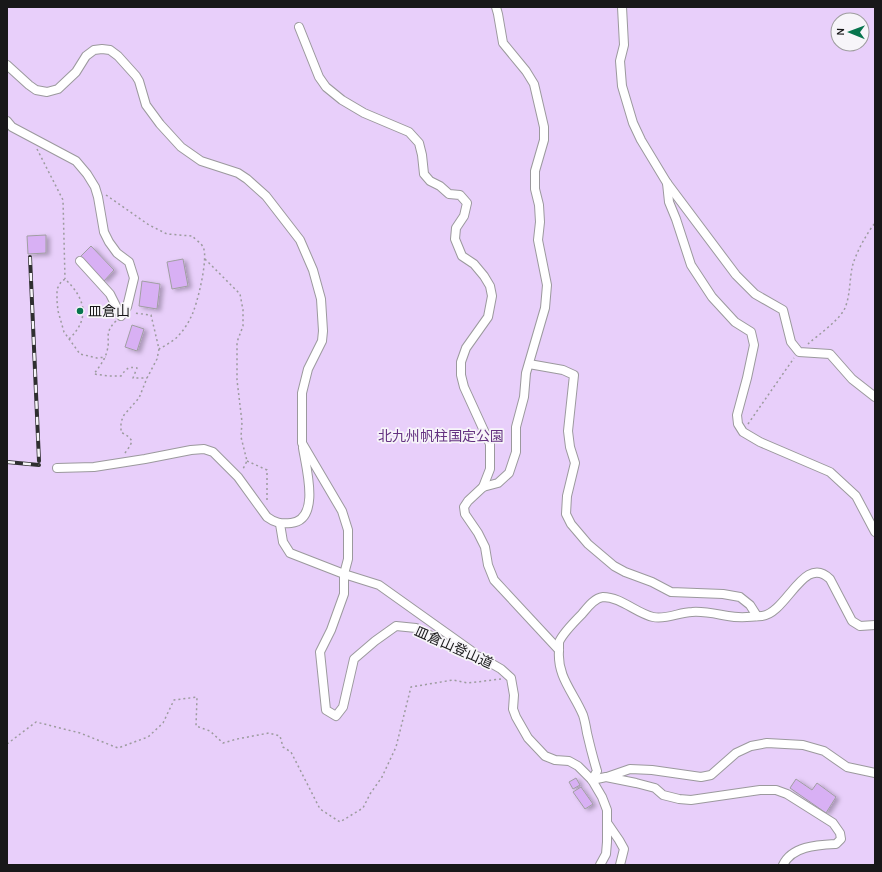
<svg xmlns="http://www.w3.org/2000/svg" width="882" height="872" font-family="Karla,'Noto Sans JP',sans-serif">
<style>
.green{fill:#e8cffa;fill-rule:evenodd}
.building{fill:#d8b0f4;stroke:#a09ea2;filter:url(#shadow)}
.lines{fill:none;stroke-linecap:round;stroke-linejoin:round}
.minor-casing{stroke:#9b999d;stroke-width:10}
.path{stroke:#9c9b9e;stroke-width:1.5;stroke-dasharray:2 3;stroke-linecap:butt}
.minor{stroke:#fff;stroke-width:8}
.rail-casing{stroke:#2f2f30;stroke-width:4}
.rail{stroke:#f7f5f9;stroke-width:2.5;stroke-dasharray:8;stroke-linecap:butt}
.poi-dot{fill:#07744d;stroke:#f7f5f9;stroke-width:1.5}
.labels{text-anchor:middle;stroke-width:3.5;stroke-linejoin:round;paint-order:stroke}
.poi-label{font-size:14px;fill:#181819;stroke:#f7f5f9;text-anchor:start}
.park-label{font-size:14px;fill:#643281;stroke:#f7f5f9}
.street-label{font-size:14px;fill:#181819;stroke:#f7f5f9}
</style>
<defs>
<filter id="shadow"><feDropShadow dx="3.5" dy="2" stdDeviation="2" flood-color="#0004"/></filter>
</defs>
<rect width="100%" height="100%" fill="#f7f5f9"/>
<path class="green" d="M 7,7 L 875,7 L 875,865 L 7,865 ZM 838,20 L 862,20 L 862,44 L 838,44 Z"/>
<g class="building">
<polygon points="46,235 46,253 28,254 27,236"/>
<polygon points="91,246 114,270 104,281 80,257"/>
<polygon points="183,259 188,286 172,289 167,262"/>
<polygon points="142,281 160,284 157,309 139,306"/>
<polygon points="132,325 144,329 137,351 125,347"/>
<polygon points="576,778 580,785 573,789 569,782"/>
<polygon points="796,779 812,790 817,783 836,797 826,813 790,788"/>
<polygon points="581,787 593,804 585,809 573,792"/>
</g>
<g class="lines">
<defs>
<g id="minor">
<polyline points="496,7 498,14 503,43 526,71 534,84 544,127 544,140 535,171 535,189 539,205 540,222 538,240 547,285 545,308 526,373 524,397 516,427 516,452 509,473 498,483 483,487 468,501 464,507 465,514 478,533 485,547 488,565 494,580 559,650"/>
<polyline points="622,7 624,45 620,61 622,86 633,123 641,140 667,183 736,275 755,294 783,310 791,342 799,352 830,354 852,379 875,397"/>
<polyline points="299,27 319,77 326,87 342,100 364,113 409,132 419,143 422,155 424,174 430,181 440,186 449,194 460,195 467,203 464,216 456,228 455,239 462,256 474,264 484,276 490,286 492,296 488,317 466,348 461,362 461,375 464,387 490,444 490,469 483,487"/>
<polyline points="7,65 29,85 36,90 47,92 58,89 76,72 86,56 94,50 102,49 110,50 118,56 136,76 139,81 146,105 160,124 181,147 201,161 238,173 247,179 266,196 300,240 313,270 321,299 323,331 322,341 308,369 302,393 302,443 342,511 348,530 348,559 344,574 344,594 331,630 320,652 326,710 336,716 343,707 354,659 375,641 396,626 416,628 454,648 482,658 501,669 511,678 514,695 513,709 516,717 528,738 545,756 555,760 569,761 578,766 592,780 602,797 607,810 607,842 606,854 600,865"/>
<polyline points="7,121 12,127 76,161 87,174 95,187 98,197 104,232 109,242 117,253 129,262 134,278 127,307 121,316 110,294 80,261"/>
<polyline points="667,183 669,202 676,219 691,265 712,297 735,322 751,332 754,345 747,378 737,415 738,424 743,432 760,442 830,472 856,496 875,532"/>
<polyline points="529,364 563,370 574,375 568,431 570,447 575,463 567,496 566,514 571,524 588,544 614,566 625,572 652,582 671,592 723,594 740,597 750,605 757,616"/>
<path d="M 57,468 L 94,467 L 145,459 L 191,450 L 204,449 L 213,452 L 238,477 L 267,517 C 275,523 281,524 291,523 C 321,520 306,467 303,448"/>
<polyline points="280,524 283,542 290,553 344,574 379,585 473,652"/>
<polyline points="607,777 630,769 652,770 701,777 711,775 736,753 751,746 767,743 803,745 824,751 847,767 875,773"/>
<path d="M 592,780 L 597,771 C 593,758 590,746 587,733 C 586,727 585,721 583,715 C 574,693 557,677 559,651 C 559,649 559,645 559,642 C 563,633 575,621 582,614 C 587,608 594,598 603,597 C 621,597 636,613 653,617 C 666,620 680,612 692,612 C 704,611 716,614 728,616 C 738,618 752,617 762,616 C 787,613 804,553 830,579 L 852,621 L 860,626 L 875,625"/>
<path d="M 592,780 L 606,777 L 636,783 L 655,788 L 663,795 L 679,799 L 691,800 L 760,790 L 776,790 L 787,794 L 833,823 L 840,833 L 841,839 L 836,844 C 817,845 792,846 783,865"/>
<polyline points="608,824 619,840 624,849 620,865"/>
</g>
</defs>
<use href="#minor" class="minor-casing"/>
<g class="path">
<polyline points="37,149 63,200 65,279"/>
<path d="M 106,195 L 149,225 L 167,234 L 192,236 C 195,239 201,243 203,247 C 209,257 197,306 191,317 C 188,323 184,330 179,335 C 174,341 166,345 159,349"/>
<polyline points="205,259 240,294 243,310 243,326 237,342 237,380 242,422 241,437 247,461 243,469"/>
<path d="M 116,321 C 103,334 111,338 107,351 C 105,360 99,367 94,374 L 109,376 L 121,376 C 126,369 128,366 137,368 L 133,378 L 147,378"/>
<path d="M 69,339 C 91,318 85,298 65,279 L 61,282 L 57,289 L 57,301 L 58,311 L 64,332 L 80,354 L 97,358 L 106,357"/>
<path d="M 808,344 C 818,335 837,322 844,310 C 851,296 849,278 853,264 C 857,251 867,233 875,223"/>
<polyline points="748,424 794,358"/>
<polyline points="125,453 130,446 132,441 129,437 121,432 121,422 124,415 139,398 147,378 157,359 159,349 151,315 133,313"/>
<polyline points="247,461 267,470 267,503"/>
<polyline points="7,744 36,722 80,733 118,748 148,737 163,723 174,700 197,697 196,726 210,731 223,743 237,739 269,733 280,736 283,747 291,752 320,809 340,822 363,808 370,794 382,777 396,747 411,687 453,680 468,683 501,679"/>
</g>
<use href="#minor" class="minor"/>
<defs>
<g id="rail">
<polyline points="30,257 39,461"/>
<polyline points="7,462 39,465"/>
</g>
</defs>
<use href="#rail" class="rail-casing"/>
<use href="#rail" class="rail"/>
</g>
<circle class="poi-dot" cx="80" cy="311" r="4"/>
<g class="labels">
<g class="poi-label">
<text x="88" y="316">皿倉山</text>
</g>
<g class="park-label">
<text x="441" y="441">北九州帆柱国定公園</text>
</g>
<g class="street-label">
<text transform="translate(454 647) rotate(24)" y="5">皿倉山登山道</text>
</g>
</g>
<rect width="882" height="872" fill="none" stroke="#181819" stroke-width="16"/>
<g transform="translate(850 32) rotate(271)"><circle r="19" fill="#f7f5f9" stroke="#9e9d9f"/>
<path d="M0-3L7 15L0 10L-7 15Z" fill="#07744d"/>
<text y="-6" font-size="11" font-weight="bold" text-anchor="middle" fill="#181819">N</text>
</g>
</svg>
